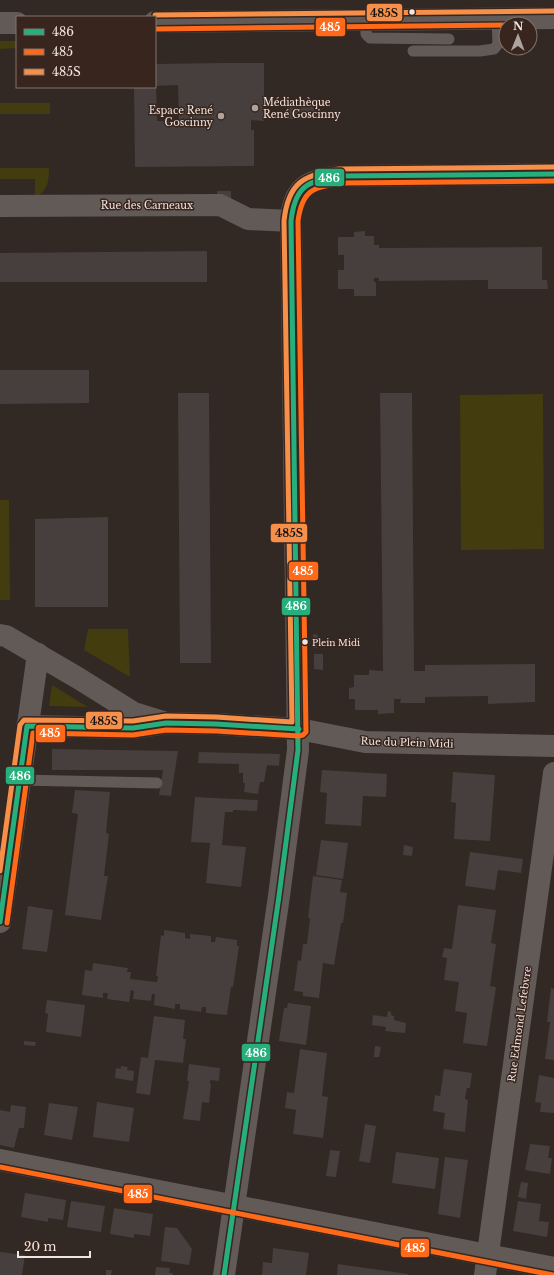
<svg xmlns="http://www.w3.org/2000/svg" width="554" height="1275" font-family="'Libre Baskerville',serif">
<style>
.green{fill:#423c0f}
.building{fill:#473f3d;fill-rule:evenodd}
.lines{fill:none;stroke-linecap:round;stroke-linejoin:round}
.service{stroke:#625a57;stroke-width:11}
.minor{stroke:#625a57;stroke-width:22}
.bus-1-casing{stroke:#38261e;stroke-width:8}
.bus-2-casing{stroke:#38261e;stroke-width:8}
.bus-3-casing{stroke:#38261e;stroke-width:8}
.bus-1{stroke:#26ae7d;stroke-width:5}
.bus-2{stroke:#ff6a1a;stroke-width:5}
.bus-3{stroke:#f68f4a;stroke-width:5}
.bus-dot{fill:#f1e5e0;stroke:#38261e;stroke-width:1.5}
.poi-dot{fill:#aea39e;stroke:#38261e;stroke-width:1.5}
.labels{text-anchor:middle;stroke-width:3;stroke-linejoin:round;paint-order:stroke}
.bus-label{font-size:9px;fill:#f1e5e0;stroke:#38261e;text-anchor:start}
.poi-label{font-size:10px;fill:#f1e5e0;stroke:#38261e;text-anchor:start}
.street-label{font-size:10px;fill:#f1e5e0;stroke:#38261e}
.line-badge{stroke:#38261e;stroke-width:1.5}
.badge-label{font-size:11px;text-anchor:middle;font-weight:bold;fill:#fff}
.pale-badge-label{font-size:11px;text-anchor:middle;font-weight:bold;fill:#111}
</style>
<rect width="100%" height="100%" fill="#322824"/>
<g class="green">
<polygon points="0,41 17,41 17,48 0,49"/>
<rect x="0" y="103" width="50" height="11"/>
<path d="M 0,168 L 49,168 C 49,180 48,192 35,197 L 35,179 L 0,179 Z"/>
<polygon points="543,394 544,549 461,550 460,395"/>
<polygon points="0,500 9,500 10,600 0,600"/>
<polygon points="88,629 128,629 130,677 84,650"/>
<polygon points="52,685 88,707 49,706"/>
</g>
<g class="building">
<path d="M 222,63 L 264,63 L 264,121 L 251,120 L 251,130 L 254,130 L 254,166 L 135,167 L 134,87 L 155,87 L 155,64 ZM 178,85 L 179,121 L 157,121 L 156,86 Z"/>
<polygon points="316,104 316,119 286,119 286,105"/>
<rect x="217" y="191" width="14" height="12"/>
<polygon points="365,231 365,236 374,236 374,245 379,245 379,248 542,247 542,280 547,280 548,289 488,289 488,280 379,281 379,278 374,278 374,282 376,282 376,296 354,296 354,289 338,289 338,270 344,270 344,255 338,255 338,237 354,237 354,232"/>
<polygon points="207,251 207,282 0,282 0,253"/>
<polygon points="0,370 89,370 89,403 0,404"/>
<polygon points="178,393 209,393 211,663 180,663"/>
<polygon points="380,393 412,393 414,671 425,671 425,665 535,664 535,702 488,704 488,696 425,697 425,703 400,703 401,699 394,699 394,713 378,714 378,710 355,710 355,699 349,699 349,688 354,687 354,675 369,675 369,670 383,671"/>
<polygon points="108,517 108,607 35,607 35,519"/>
<polygon points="313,634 318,635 317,648 313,648"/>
<polygon points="314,654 323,654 323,670 314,669"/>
<polygon points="52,749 178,751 171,796 159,795 163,770 52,770"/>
<polygon points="199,752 280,754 279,766 267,765 264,782 260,782 258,794 244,792 245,783 243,783 243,773 239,773 239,764 198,763"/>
<polygon points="322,770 387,774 386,797 363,796 361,826 325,824 327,793 320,792"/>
<polygon points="453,772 495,775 490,841 454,839 456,803 451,802"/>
<polygon points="75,790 110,792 106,833 109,834 104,876 108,876 101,920 65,915 78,814 72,813"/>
<polygon points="195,797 258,800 257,811 233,810 233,812 225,812 222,845 246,847 241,887 206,883 210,843 191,842"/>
<polygon points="321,840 348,843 343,879 316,875"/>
<polygon points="404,845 413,847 412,856 403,855"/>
<polygon points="470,852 523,859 521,873 498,870 495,890 465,886"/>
<polygon points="313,876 342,880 340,892 347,893 343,923 341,923 334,965 323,963 319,998 303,996 303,992 294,991 298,960 301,961 303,944 307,944 310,918 308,918"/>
<polygon points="458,905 496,910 491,943 496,944 490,986 496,987 487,1046 463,1043 467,1013 455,1011 459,982 444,980 447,958 442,957 444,948 452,949"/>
<polygon points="28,906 53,910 47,952 22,949"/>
<polygon points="164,930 185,933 185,938 190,939 190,934 211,936 211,942 215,942 216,937 237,940 237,946 239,946 233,987 231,987 227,1015 206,1013 206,1007 202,1007 201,1012 180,1009 180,1004 175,1004 175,1009 154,1005 155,994 152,994 151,1001 133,999 134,991 131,990 129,1002 107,999 108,993 103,993 103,998 82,995 85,970 92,971 93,963 128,968 127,972 131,972 130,979 157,982 158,976 156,976 161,935 164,936"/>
<polygon points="551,988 554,989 554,1060 545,1059 550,1022 547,1022"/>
<polygon points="47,1000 85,1005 81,1037 46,1032 48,1014 45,1013"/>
<polygon points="288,1003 311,1006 306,1045 279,1041 284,1008 287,1008"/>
<polygon points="388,1011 391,1012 391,1015 394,1016 394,1020 406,1023 405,1033 385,1031 386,1027 372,1025 373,1015 387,1017"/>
<polygon points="154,1016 185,1020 183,1039 186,1039 183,1063 155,1060 150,1095 136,1093 141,1057 148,1058"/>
<polygon points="24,1041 36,1042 35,1046 24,1045"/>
<polygon points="375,1046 381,1047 379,1057 374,1057"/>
<polygon points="300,1049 327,1053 322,1096 328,1097 323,1138 293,1134 296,1110 285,1108 287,1092 294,1093"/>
<polygon points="189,1064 220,1068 219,1081 210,1080 210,1084 211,1084 209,1103 202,1102 200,1121 183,1119 189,1081 187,1081"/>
<polygon points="121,1066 128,1067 127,1070 134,1071 133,1081 115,1078 116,1068 121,1069"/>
<polygon points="444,1069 472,1073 470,1088 467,1088 465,1099 468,1100 465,1132 443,1129 445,1113 433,1111 435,1095 440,1096"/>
<polygon points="539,1075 554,1078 554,1113 540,1112 541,1103 535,1102"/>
<polygon points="97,1102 134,1108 129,1142 93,1137"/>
<polygon points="49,1103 78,1107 72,1140 44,1135"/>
<polygon points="11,1105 26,1107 24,1128 19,1128 14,1148 0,1145 0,1110 10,1112"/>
<polygon points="365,1124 376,1126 370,1163 359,1161"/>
<polygon points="530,1144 550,1146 548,1158 552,1158 550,1174 525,1170"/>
<polygon points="330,1150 340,1151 336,1177 326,1176"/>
<polygon points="396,1152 439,1158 435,1189 392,1183"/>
<polygon points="445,1157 468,1160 460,1218 438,1214"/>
<polygon points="521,1182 528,1183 526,1199 518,1197"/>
<polygon points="25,1193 66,1200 63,1220 48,1218 48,1222 21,1217"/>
<polygon points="71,1201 105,1206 101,1232 67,1227"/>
<polygon points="518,1201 541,1204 539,1221 549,1222 547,1237 513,1231"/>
<polygon points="114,1208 153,1214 150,1236 134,1234 134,1238 110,1234"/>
<polygon points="165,1227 177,1228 192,1249 189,1265 161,1261"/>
<polygon points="273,1248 309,1253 306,1275 262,1275 263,1262 272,1263"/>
<polygon points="0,1252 25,1255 22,1275 0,1275"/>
<polygon points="338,1264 408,1274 408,1275 337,1275"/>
<polygon points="156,1267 170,1268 169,1273 173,1273 172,1275 155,1275"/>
<polygon points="106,1270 112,1270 111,1275 106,1275"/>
</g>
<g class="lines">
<g class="service">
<polyline points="366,20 366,34 370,38 449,39"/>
<polyline points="413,51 480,51 494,49 498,44 497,19"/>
<polyline points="20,780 157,783"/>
</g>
<g class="minor">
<polyline points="155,22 554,18"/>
<polyline points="0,23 17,23"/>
<polyline points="0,206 220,205 248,219 291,221"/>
<polyline points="0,635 6,636 78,678 134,713 163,722"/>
<polyline points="27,726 133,728 166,723 216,724 299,729 365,742 554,746"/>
<polyline points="0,922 38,654"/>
<polyline points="0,1160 554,1268"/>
<path d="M 224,1275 L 279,896 L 298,750 L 291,221 C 293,187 308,180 340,176 L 554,174"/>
<polyline points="485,1275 554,773"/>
</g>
<defs>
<g id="bus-1">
<polyline points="0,922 27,726 133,728 166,723 216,724 299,729"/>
<path d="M 224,1275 L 279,896 L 298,750 L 291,221 C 295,186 307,181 340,176 L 554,174"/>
</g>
<g id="bus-2">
<polyline points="155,29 506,25"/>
<path d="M 7,923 L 33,733 L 133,735 L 166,730 L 216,731 L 299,736 L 303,735 L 306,732 L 298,221 C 302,191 312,187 341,183 L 554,181"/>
<polyline points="0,1167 553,1275"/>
</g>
<g id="bus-3">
<polyline points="155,15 554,11"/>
<path d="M 0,871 L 20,725 L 24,720 L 133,721 L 166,716 L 216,717 L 292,722 L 284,221 C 288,183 303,175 339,169 L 554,167"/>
</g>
</defs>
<use href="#bus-1" class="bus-1-casing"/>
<use href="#bus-2" class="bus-2-casing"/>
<use href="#bus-3" class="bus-3-casing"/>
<use href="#bus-1" class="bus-1"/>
<use href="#bus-2" class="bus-2"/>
<use href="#bus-3" class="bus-3"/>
</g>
<g class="bus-dot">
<circle cx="412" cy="12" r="3.5"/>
<circle cx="305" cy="642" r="3.5"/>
</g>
<g class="poi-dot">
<circle cx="255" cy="108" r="4"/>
<circle cx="221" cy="116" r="4"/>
</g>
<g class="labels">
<g class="bus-label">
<text x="312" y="646">Plein Midi</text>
</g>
<g class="poi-label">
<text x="263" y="106">Médiathèque<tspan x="263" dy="12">René Goscinny</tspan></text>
<text x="213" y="114" text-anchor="end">Espace René<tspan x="213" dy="12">Goscinny</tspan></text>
</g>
<g class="street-label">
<text x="147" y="209">Rue des Carneaux</text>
<text transform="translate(407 742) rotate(2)" y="4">Rue du Plein Midi</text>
<text transform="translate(519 1024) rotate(-82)" y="4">Rue Edmond Lefebvre</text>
</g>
</g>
<g class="line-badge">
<rect x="366" y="3" width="37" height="19" rx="4" fill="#f68f4a"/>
<rect x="315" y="17" width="31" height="20" rx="4" fill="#ff6a1a"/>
<rect x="314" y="168" width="31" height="19" rx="4" fill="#26ae7d"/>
<rect x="270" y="523" width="38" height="20" rx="4" fill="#f68f4a"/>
<rect x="288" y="561" width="31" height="20" rx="4" fill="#ff6a1a"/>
<rect x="281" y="597" width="30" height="19" rx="4" fill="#26ae7d"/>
<rect x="85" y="711" width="38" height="19" rx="4" fill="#f68f4a"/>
<rect x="35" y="724" width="31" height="19" rx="4" fill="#ff6a1a"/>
<rect x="5" y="766" width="30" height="19" rx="4" fill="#26ae7d"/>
<rect x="241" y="1043" width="30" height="19" rx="4" fill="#26ae7d"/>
<rect x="123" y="1184" width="30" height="20" rx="4" fill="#ff6a1a"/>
<rect x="400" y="1238" width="30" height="20" rx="4" fill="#ff6a1a"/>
</g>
<g class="badge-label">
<text x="330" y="31">485</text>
<text x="329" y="182">486</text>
<text x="303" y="575">485</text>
<text x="296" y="610">486</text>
<text x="50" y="737">485</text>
<text x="20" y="780">486</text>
<text x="256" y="1057">486</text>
<text x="138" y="1198">485</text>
<text x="415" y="1252">485</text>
</g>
<g class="pale-badge-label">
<text x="384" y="17">485S</text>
<text x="289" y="537">485S</text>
<text x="104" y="725">485S</text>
</g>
<rect x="16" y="16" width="140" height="72" fill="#38261e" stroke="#82726c"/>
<rect x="24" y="29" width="20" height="6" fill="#26ae7d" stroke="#82726c"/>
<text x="52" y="36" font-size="12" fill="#f1e5e0">486</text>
<rect x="24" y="49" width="20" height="6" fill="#ff6a1a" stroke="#82726c"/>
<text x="52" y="56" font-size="12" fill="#f1e5e0">485</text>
<rect x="24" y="69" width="20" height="6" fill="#f68f4a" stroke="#82726c"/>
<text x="52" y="76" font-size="12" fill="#f1e5e0">485S</text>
<g transform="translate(518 36) rotate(1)"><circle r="19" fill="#38261e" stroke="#82726c"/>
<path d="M0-3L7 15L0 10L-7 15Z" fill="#aea39e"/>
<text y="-6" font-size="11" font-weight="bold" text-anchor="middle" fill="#f1e5e0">N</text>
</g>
<path d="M18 1251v6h72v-6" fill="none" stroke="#f1e5e0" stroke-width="2"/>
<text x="24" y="1251" font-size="12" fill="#f1e5e0" stroke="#38261e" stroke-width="3" paint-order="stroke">20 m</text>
</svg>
